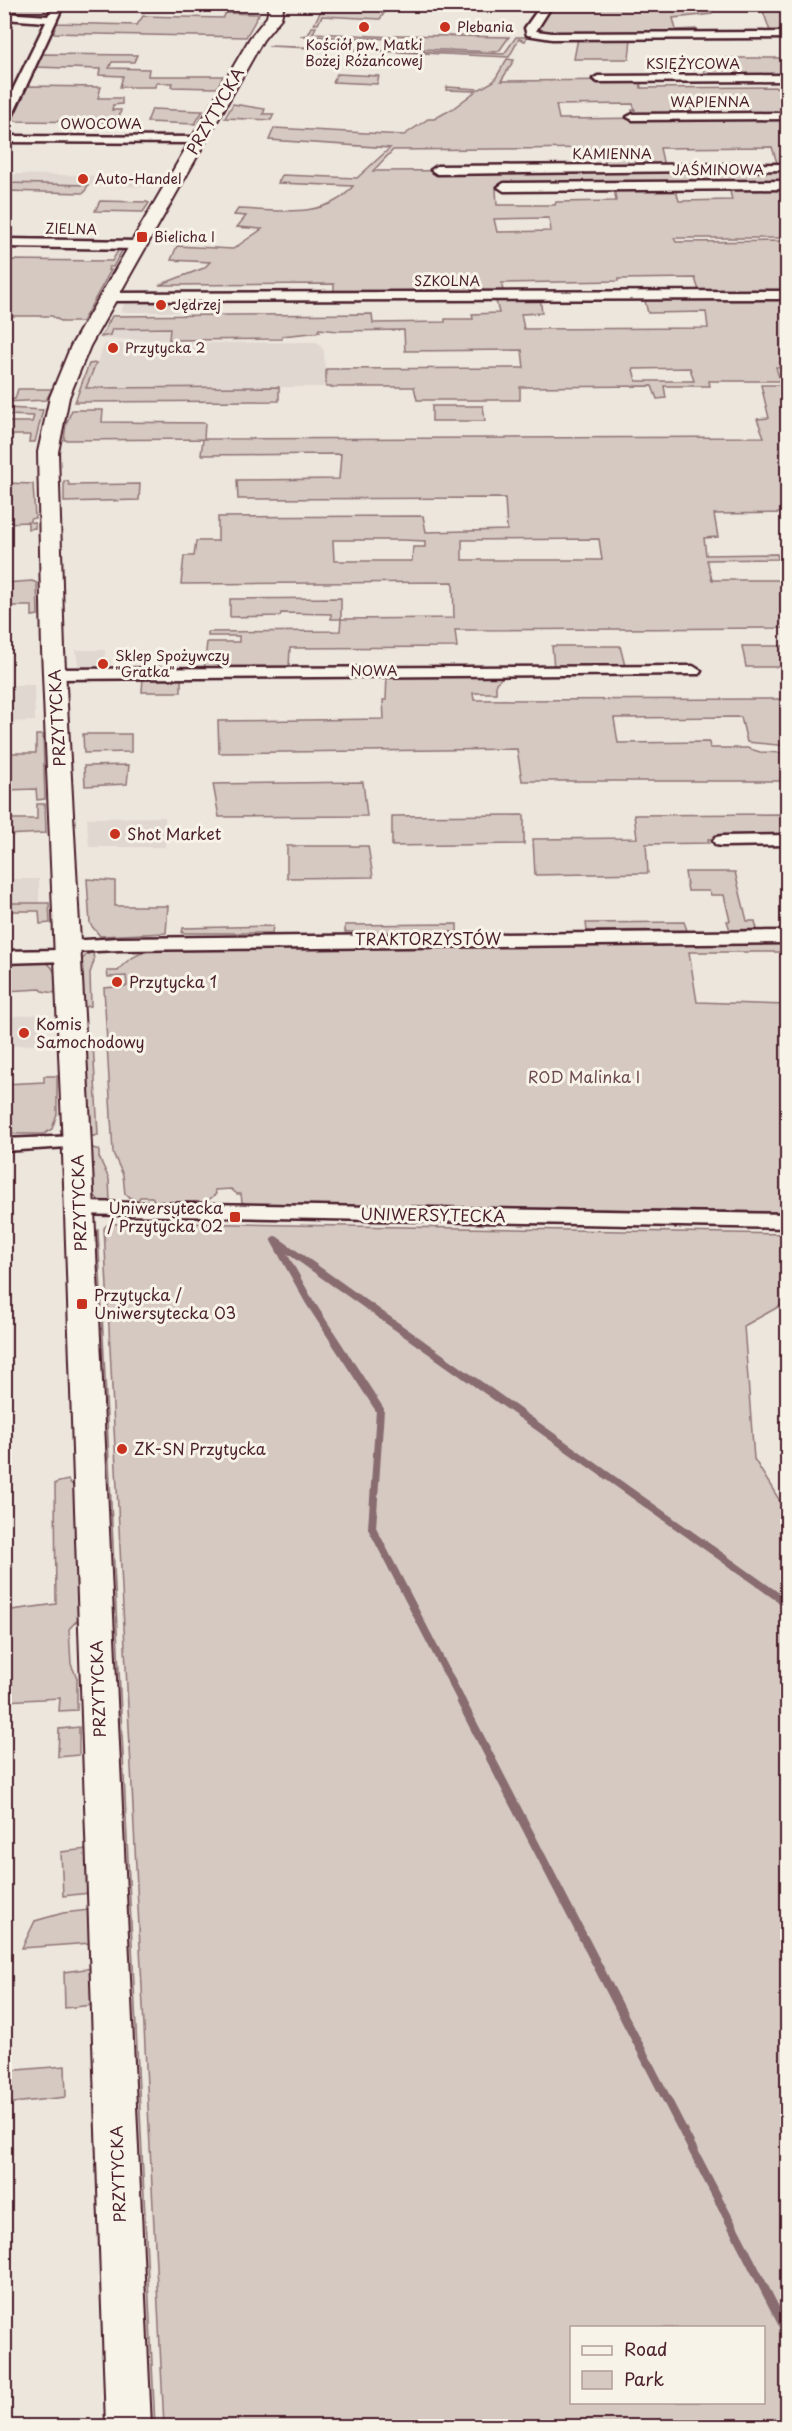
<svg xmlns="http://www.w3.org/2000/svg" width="792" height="2431" font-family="'Playpen Sans',sans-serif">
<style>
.built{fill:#e0d7d0}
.green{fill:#d5c9c2;stroke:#907476;stroke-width:1.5;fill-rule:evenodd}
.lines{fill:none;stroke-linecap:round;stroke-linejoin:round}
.stream-far1{stroke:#896c6f;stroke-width:8}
.stream{stroke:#896c6f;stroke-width:9}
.minor-casing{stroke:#4a1f2b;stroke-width:5}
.secondary-casing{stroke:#4a1f2b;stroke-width:4}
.minor{fill:#f7f3e8;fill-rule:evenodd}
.secondary{fill:#f7f3e8;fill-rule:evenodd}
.poi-dot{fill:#c8321e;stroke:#f7f3e8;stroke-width:2}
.labels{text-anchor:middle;stroke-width:6;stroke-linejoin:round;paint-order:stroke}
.far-poi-label{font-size:14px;fill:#4a1f2b;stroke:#f7f3e8;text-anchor:start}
.far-street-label{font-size:14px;fill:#4a1f2b;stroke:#f7f3e8}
.street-label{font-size:16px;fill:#4a1f2b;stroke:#f7f3e8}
.poi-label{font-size:16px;fill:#4a1f2b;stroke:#f7f3e8;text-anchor:start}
.park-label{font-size:16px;fill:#6d4a51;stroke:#f7f3e8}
</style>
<rect width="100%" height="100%" fill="#ece6dd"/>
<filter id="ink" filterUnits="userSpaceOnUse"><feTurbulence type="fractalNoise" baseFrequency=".0167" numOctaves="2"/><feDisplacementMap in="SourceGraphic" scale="12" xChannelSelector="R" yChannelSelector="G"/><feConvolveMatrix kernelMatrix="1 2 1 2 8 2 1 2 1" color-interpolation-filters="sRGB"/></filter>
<g filter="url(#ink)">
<g class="built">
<polygon points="9,174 159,177 154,187 5,183"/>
<polygon points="126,299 179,299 177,312 121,312"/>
<polygon points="171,328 169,340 100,339 101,337 110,334 112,329"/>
<polygon points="317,342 324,351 326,387 86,388 105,344"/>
<polygon points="76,650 105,650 104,660 111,660 110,666 115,666 114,671 79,671"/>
<polygon points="4,685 34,685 35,721 5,722"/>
<polygon points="165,817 165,847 89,847 87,818"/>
<polygon points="10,879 39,879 39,911 5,911 5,888 9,885"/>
<polygon points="42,1014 43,1044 5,1046 5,1017"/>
</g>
<g class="green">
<polygon points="4,5 56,5 50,16 45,17 5,15"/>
<polygon points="324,5 390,5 380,19 322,16 318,24 314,24"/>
<polygon points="405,5 529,4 529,5 527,10"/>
<polygon points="555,5 787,5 787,33 759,31 770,31 762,8 711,8 712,14 673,18 676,30 696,29 699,34 555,35 538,32 536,28"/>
<polygon points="226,13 259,14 246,37 49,33 58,17 56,23 137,25 143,16 223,18"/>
<polygon points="312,27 316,27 313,33 394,37 395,35 509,37 499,51 495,52 395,48 397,39 300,36 308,35"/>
<polygon points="516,37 527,37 525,41 519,39 509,57 268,46 504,54"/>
<polygon points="578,38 631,38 629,59 574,59"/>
<polygon points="40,54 137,55 134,62 112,62 109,68 149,69 148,76 223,76 217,88 171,87 172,83 156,83 155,87 120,87 123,76 99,75 100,69 34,67"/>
<polygon points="699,58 787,58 787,77 706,77"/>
<path d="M 507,59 L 514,60 L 501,81 L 640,80 L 641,88 L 787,87 L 787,166 L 778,166 L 772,147 L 660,148 L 664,166 L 606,167 L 602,148 L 393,150 L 373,171 L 787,169 L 787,183 L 496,189 L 497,205 L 555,205 L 556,202 L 616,201 L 614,187 L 675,187 L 679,201 L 732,200 L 729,187 L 787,185 L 787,224 L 782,225 L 787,228 L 787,231 L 783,233 L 787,234 L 787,238 L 674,238 L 676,242 L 787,241 L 787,293 L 700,294 L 695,278 L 618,279 L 618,281 L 502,283 L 503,294 L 334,295 L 334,284 L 159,285 L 204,268 L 210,262 L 171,260 L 177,246 L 233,249 L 262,229 L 237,227 L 246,216 L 234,215 L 238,209 C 274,210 327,220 353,186 L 278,183 L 282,175 L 357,178 L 390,148 L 269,140 L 274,128 L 404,135 L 428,119 L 434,119 L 452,109 L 476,91 L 446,90 L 447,87 L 480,89 L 494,81 ZM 690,103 L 746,103 L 751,117 L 559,119 L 556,105 L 633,104 L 635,110 L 632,110 L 633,116 L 693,116 ZM 549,218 L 551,231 L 497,232 L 494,219 Z"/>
<polygon points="337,74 379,76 377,84 333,82"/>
<polygon points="25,86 101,87 98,98 122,98 122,104 113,105 112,110 121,110 118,122 8,121"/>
<polygon points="233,104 265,109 263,114 274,114 271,120 225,118"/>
<polygon points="152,109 201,111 203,111 195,124 147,122"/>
<polygon points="5,174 9,174 6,183 88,185 84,193 5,191"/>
<polygon points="100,201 147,202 149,203 143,212 95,211"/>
<polygon points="120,247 123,249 113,267 109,267 108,270 111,270 82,322 62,322 52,316 5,316 5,260 112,261"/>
<path d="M 787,296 L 787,367 L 776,367 L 780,381 L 709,381 L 710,386 L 664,386 L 666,398 L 657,399 L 652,386 L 520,387 L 520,400 L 417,400 L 414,387 L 326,387 L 326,369 L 524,368 L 522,350 L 405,351 L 404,330 L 338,331 L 319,329 L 318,331 L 321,332 L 282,336 L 282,339 L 169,340 L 170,328 L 112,329 L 110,335 L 101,337 L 112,316 L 372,314 L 373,323 L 445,322 L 445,319 L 473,319 L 472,314 L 499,313 L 495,297 L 540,297 L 542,313 L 521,314 L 524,329 L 708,328 L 706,312 L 648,313 L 644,297 ZM 690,368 L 694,381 L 636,381 L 633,369 Z"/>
<polygon points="96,363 86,388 279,387 279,401 75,402 89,364"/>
<path d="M 761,385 L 787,385 L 787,513 L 714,514 L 718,537 L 704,538 L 706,555 L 777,554 L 778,559 L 707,560 L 712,580 L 787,580 L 787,628 L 455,630 L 457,647 L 290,648 L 289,668 L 204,670 L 207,642 L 239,642 L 239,636 L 208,636 L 208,632 L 340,631 L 341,619 L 331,619 L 331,614 L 281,613 L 280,616 L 230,617 L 230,599 L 341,598 L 341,619 L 454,618 L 453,582 L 181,584 L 184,556 L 194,556 L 196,541 L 218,541 L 218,517 L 423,516 L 426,532 L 507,530 L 505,498 L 238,499 L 237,480 L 339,479 L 341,454 L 201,455 L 203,439 L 64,440 L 66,424 L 72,410 L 103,410 L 102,422 L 205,423 L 204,439 L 764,437 L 757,419 L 769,418 ZM 599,539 L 602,560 L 462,560 L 462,540 ZM 402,540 L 425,541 L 425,547 L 413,547 L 412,561 L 334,561 L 333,540 Z"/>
<polygon points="18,389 52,389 46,400 5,402 5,400 15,399"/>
<polygon points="432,406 483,406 485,421 432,421"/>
<polygon points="6,408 43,410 35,442 29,442 30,435 5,435 5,422 32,422 34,416 5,415"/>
<polygon points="64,481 68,481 69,485 140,484 139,500 64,502"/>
<polygon points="5,483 33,484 35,518 30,519 30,522 35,523 35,528 28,529 28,522 5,523"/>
<polygon points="32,581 37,583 38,615 32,616 32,606 5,606 5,583"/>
<polygon points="552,646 620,646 625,666 554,668"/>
<polygon points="742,646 787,646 787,667 746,667"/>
<polygon points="387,674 497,674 504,676 496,683 496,693 473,693 474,700 787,699 787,746 747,742 741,717 614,718 618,743 709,742 710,748 747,748 760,752 787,753 787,781 522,781 517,749 219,753 218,721 384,719 383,700 386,700"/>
<polygon points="181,676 181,692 142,692 143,677"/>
<polygon points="83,734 131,734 131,752 84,753"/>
<polygon points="36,735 43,735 45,799 37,800 36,789 5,790 5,753 36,753"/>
<polygon points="129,765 127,784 85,786 84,766"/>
<polygon points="363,782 367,816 219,817 213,784"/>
<polygon points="37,804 45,804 46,833 5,835 5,819 37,819"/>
<polygon points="787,814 787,837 708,839 709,843 646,844 648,873 535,875 533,839 637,838 634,815"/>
<polygon points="524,815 524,844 392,846 392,816"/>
<polygon points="287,846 368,846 373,877 287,878"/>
<polygon points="685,872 735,872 747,921 755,921 757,929 730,930 727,921 730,921 724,895 711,895 709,891 688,891"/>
<polygon points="87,879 115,881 115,906 168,906 166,933 100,936 90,924"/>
<polygon points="7,903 49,903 50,923 40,924 39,911 6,911"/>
<polygon points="684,922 687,930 587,931 586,923"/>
<polygon points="457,924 457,932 345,932 345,925"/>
<polygon points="273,926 272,933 182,933 183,928"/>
<path d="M 787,943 L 787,952 L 689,952 L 697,1002 L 787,1005 L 787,1212 L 246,1204 L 242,1202 L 241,1194 L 237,1194 L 231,1189 L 215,1190 L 216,1194 L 206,1202 L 156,1203 L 152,1197 L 140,1197 L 137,1202 L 133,1203 L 133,1199 L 125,1194 L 123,1175 L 113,1153 L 104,988 L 127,986 L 126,976 L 108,977 L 107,971 L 118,971 C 128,956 144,952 161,947 Z"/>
<polygon points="93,952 94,961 90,973 91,1006 82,1007 80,962 86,955"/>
<path d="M 45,962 C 56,967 59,983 54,993 L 42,991 L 41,989 L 5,991 L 5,963 Z"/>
<polygon points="93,1043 98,1135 90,1137 84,1044"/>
<polygon points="44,1076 57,1076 57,1114 52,1129 44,1134 5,1134 5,1084 44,1082"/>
<polygon points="93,1148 99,1150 99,1157 109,1179 110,1202 99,1201 92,1192 90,1150"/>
<path d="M 129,1222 L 787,1234 L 787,1302 L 744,1326 L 754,1459 L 788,1514 L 787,2426 L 164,2426 L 104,1228 L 107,1225 ZM 572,2328 L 764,2328 L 764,2402 L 572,2402 Z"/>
<polygon points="94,1230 98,1230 155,2426 151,2426"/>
<polygon points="68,1480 76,1489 80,1617 69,1629 71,1664 77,1678 77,1710 59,1711 60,1698 5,1701 4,1611 56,1604 55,1483"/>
<polygon points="79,1727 79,1755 58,1757 59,1729"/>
<polygon points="87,1849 89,1893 63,1896 61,1852"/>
<polygon points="89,1910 91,1943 22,1948 35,1921 63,1913"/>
<polygon points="92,1968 93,2005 65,2008 64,1972"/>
<polygon points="65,2066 66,2097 5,2104 5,2071"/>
</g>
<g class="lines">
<polyline class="stream-far1" points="462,1702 372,1528 380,1410 309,1301 275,1240 788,1604"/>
<polyline class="stream" points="461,1701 788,2334"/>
<defs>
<g id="minor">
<polygon points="54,4 64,4 10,121 4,124 4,108 46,22 4,19 4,13 48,16"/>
<polygon points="542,4 553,4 536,31 552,33 788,32 788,38 552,39 527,35 525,28"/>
<polygon points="788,75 788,81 598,82 593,79 598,76"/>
<polygon points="788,113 788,119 633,120 627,117 633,114"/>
<polygon points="4,136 199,137 205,140 199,143 4,142"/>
<polygon points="788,164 788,170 437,174 431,170 437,166"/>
<polygon points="788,181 788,189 504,191 498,187 504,183"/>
<polygon points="4,239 137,241 143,245 137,249 4,247"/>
<polygon points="788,291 788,299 107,301 101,297 107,293"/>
<polygon points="693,666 701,671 699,674 55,679 47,674 55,669"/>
<polygon points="788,835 788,845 722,846 716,845 713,841 716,837 722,836"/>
<polygon points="788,931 788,943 119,950 75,952 77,955 75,959 68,961 4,963 4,951 61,950 59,947 61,943 68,941 119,938"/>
<polygon points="77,1136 84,1138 87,1142 84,1146 4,1151 4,1139"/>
<polygon points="79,1202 788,1214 788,1228 72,1214 69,1209 72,1204"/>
</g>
<polygon id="secondary" points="270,4 284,4 281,18 263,40 90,346 69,397 58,452 64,650 90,1125 151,2426 106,2426 62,1125 42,650 38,452 50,397 71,346 250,38 267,17"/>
</defs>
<use href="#minor" class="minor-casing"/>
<use href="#secondary" class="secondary-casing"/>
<use href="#minor" class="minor"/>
<use href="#secondary" class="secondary"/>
</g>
</g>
<g class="poi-dot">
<circle cx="364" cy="27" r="6"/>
<circle cx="445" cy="27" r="6"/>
<circle cx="83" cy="179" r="6"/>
<rect x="136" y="231" width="12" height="12" rx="3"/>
<circle cx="161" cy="305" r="6"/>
<circle cx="113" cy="348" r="6"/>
<circle cx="103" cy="664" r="6"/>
<circle cx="115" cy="834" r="6"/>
<circle cx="117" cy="982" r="6"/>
<circle cx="24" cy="1033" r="6"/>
<rect x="229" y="1211" width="12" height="12" rx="3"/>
<rect x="76" y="1298" width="12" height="12" rx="3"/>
<circle cx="122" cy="1449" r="6"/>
</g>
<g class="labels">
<g class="far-poi-label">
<text x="457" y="32">Plebania</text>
<text x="364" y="50" text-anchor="middle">Kościół pw. Matki<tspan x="364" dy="16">Bożej Różańcowej</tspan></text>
<text x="95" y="184">Auto-Handel</text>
<text x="154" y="242">Bielicha I</text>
<text x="173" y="310">Jędrzej</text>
<text x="125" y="353">Przytycka 2</text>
<text x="115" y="661">Sklep Spożywczy<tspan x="115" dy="16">"Gratka"</tspan></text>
</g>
<g class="far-street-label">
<text x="693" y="69">KSIĘŻYCOWA</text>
<text x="710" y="107">WAPIENNA</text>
<text x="101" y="129">OWOCOWA</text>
<text x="612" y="159">KAMIENNA</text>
<text x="718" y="175">JAŚMINOWA</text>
<text transform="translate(71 229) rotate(1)" y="5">ZIELNA</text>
<text x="447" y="286">SZKOLNA</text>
<text x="374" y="676">NOWA</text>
</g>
<g class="street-label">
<text transform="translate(215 111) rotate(-60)" y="6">PRZYTYCKA</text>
<text transform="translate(57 718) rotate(-93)" y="6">PRZYTYCKA</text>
<text x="428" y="945">TRAKTORZYSTÓW</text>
<text transform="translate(79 1203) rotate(-92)" y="6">PRZYTYCKA</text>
<text transform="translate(433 1215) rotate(1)" y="6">UNIWERSYTECKA</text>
<text transform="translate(98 1689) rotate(-92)" y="6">PRZYTYCKA</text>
<text transform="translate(118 2174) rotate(-92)" y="6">PRZYTYCKA</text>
</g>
<g class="poi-label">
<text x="127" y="840">Shot Market</text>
<text x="129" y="988">Przytycka 1</text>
<text x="36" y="1030">Komis<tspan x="36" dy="18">Samochodowy</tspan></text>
<text x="223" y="1214" text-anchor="end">Uniwersytecka<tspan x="223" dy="18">/ Przytycka 02</tspan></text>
<text x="94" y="1301">Przytycka /<tspan x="94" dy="18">Uniwersytecka 03</tspan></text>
<text x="134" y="1455">ZK-SN Przytycka</text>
</g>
<g class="park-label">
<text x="584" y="1083">ROD Malinka I</text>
</g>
</g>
<rect width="792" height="2431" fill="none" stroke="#f7f3e8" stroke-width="24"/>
<rect x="12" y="12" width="768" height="2407" fill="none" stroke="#4a1f2b" stroke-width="2" filter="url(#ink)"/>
<rect x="570" y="2326" width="195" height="78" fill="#f7f3e8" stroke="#b29e9c" stroke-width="1.5"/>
<rect x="582" y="2346" width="30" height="9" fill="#f7f3e8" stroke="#b29e9c" stroke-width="1.5"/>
<text x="624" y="2356" font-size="18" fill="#4a1f2b">Road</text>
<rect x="582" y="2371" width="30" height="18" fill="#d5c9c2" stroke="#b29e9c" stroke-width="1.5"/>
<text x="624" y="2386" font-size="18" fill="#4a1f2b">Park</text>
</svg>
